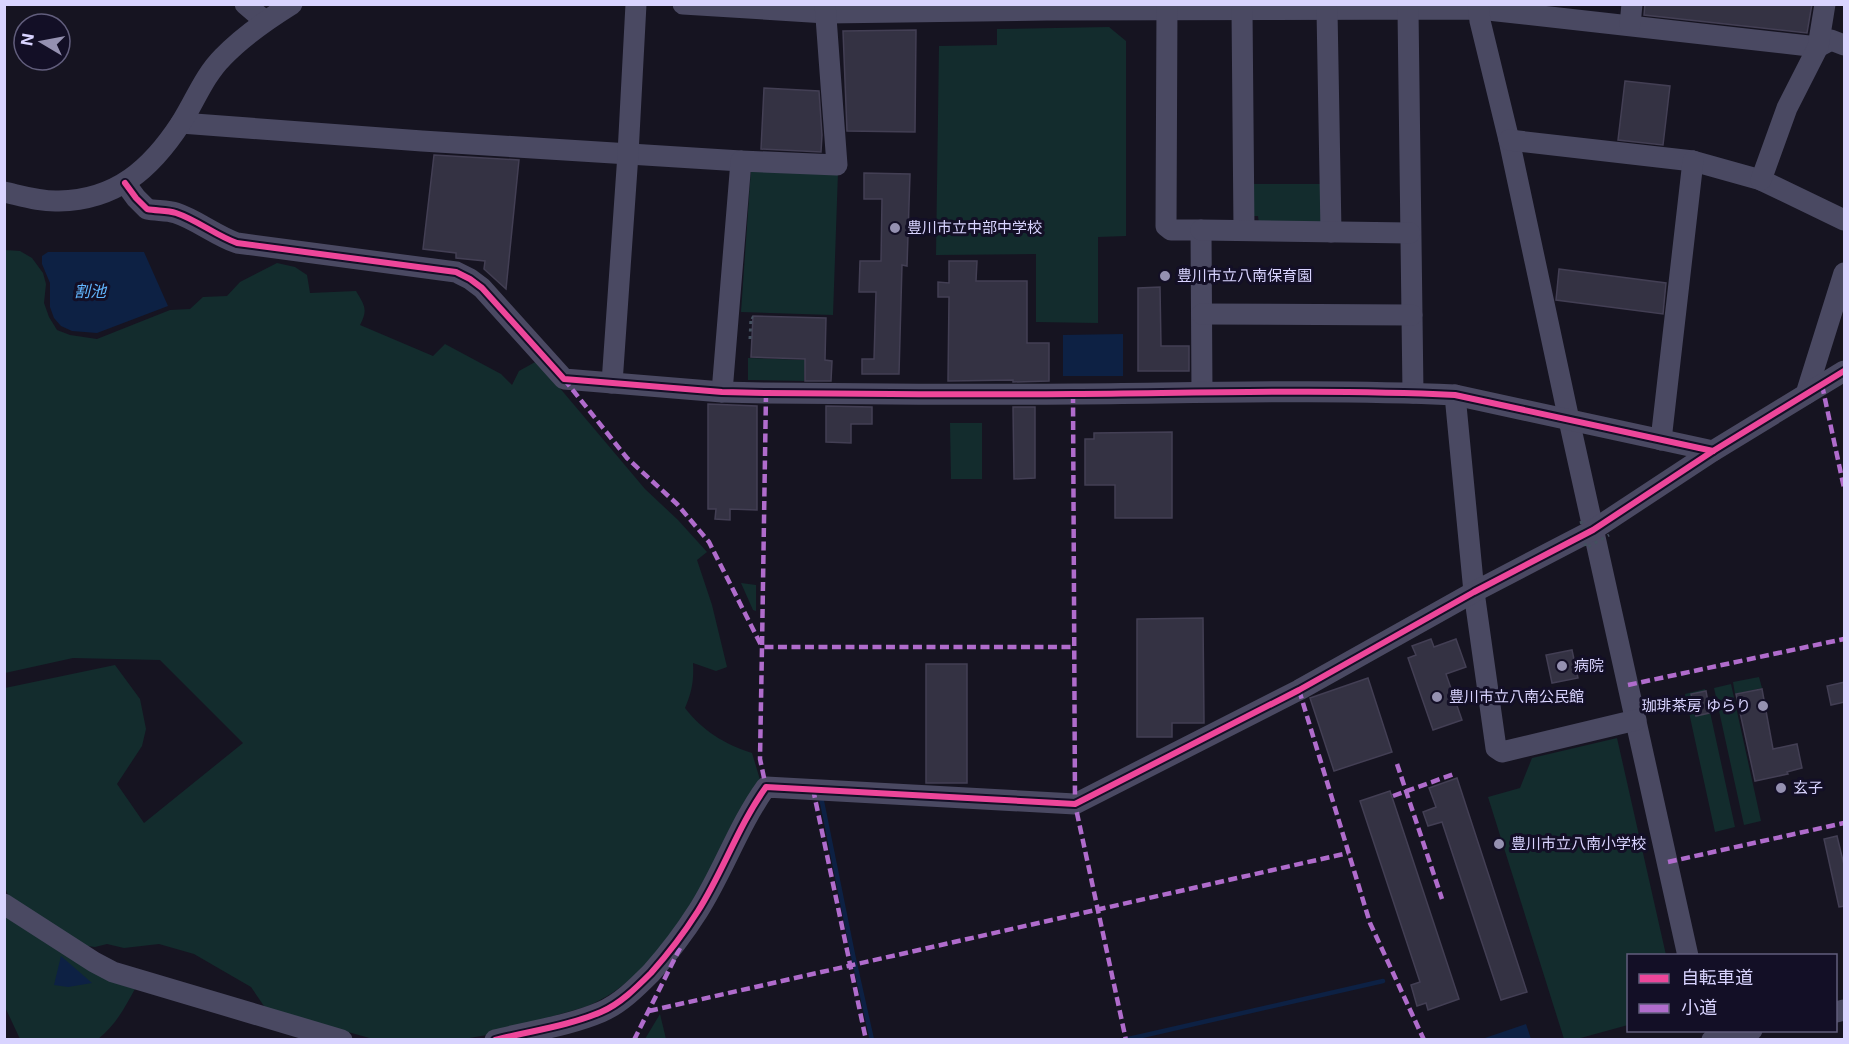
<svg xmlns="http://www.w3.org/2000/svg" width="1849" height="1044" font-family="Inter,'Noto Sans JP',sans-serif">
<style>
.green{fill:#132c2d}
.water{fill:#0d2144}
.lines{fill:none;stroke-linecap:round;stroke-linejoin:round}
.stream{stroke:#0d2144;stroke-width:4.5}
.building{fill:#343243;stroke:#433f54;stroke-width:1.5}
.path{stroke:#44505f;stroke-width:3;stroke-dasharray:3 4.5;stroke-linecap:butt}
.minor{stroke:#4a4962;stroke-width:21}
.path-bridge{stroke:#44505f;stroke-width:3;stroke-dasharray:3 4.5;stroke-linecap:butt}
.quiet{stroke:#b06ccc;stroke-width:4.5;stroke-dasharray:9 4.5;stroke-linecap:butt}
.cycleway-casing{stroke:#130f26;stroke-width:10}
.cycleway{stroke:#ed469a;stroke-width:6}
.poi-dot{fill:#9591b1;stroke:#130f26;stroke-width:2}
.labels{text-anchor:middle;stroke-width:6;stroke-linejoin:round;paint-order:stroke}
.poi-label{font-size:15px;fill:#d9d4ff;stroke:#130f26;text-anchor:start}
.water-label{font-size:16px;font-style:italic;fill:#62b6ff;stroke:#130f26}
</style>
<rect width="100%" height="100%" fill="#161421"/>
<g class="green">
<polygon points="1109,27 1126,41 1126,236 1098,237 1098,323 1036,322 1036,254 936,255 939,46 997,45 997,29"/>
<polygon points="751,169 838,172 833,315 741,312"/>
<polygon points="1252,184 1323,184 1322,220 1319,225 1259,224 1258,216 1252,216"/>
<path d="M 5,250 L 20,251 L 32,258 L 43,273 L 46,284 L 44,303 L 49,317 L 57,330 L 70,335 L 97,339 L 170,310 L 190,309 L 203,297 L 227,296 L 240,282 L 277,263 L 295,267 L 307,275 L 310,293 L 356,291 C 365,306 368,310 360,325 L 433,356 L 445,344 L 501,374 L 512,385 L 519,371 L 537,361 L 645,489 L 678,520 L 707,552 L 697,560 L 712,605 L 727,667 L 716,671 L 693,663 C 694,680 692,692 685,708 C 703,731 724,744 752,753 L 761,783 C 721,855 666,977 585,1007 L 487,1035 L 458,1040 L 373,1039 L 266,1009 L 251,987 L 194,954 L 159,944 L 124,948 L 107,944 L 95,947 L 80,945 L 10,900 L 6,890 L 4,890 L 5,688 L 115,665 L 140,699 L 146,729 L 142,746 L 117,784 L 144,823 L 243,743 L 160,660 L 73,658 L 5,673 Z"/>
<polygon points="748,358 805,360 804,381 748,380"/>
<polygon points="950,423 982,423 982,479 951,479"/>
<polygon points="741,583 756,585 756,611 753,610"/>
<polygon points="1759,677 1762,688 1735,694 1733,682"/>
<polygon points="1731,684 1761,821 1744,825 1714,688"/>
<polygon points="1705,689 1735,827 1715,832 1685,694"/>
<polygon points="1617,738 1666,955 1628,956 1628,1025 1577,1039 1564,1039 1488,797 1520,788 1532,758"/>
<path d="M 4,908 L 136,987 C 125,1007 116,1025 98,1039 L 20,1039 L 5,1007 Z"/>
<polygon points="660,1014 666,1039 645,1039"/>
</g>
<g class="water">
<polygon points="48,252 144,252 168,306 97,333 72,331 61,326 54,318 50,307 50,283 42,264 42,256"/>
<polygon points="1123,334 1123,376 1063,376 1063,335"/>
<polygon points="61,956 92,983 68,987 54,985"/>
<polygon points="1526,1024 1531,1039 1482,1039"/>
</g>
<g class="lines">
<g class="stream">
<polyline points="821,797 853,955 872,1040"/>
<polyline points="1124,1040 1383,981"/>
</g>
</g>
<g class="building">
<polygon points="1645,4 1812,4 1807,33 1644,15"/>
<polygon points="916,30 915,132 847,131 843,31"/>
<polygon points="1625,81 1670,86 1663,145 1618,140"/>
<polygon points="764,88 819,91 822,135 821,152 761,149"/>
<polygon points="434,155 519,160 506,289 484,269 485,261 456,258 456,253 423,249"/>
<polygon points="864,173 910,174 907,266 902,265 899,374 862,374 862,359 874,359 876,292 859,292 860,261 881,261 882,199 864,199"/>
<polygon points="949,261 977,261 976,281 1027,281 1027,343 1049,343 1049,381 1013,382 1013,380 948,381 949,297 938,297 938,282 949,283"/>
<polygon points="1559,269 1666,283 1663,314 1556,300"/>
<polygon points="1160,287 1161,346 1189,346 1189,371 1138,371 1138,288"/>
<polygon points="753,316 826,318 825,360 832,361 831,381 805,381 805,359 751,357"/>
<polygon points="708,404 757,406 757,510 730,509 730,520 715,519 716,509 708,509"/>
<polygon points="826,406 872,407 872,424 851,424 851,443 826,442"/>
<polygon points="1013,407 1035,407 1035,478 1014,479"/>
<polygon points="1172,432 1172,518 1115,518 1115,485 1085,485 1085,439 1094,439 1094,433"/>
<polygon points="1203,618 1204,723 1172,723 1172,737 1137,737 1137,619"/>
<polygon points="1431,639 1434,647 1456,639 1466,667 1446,674 1462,720 1433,730 1408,658 1416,655 1412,646"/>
<polygon points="1572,650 1578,678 1552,683 1546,655"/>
<rect x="926" y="664" width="41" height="119"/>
<polygon points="1368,678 1392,752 1334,771 1310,698"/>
<polygon points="1845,682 1845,702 1831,705 1827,686"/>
<polygon points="1762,689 1773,749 1797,744 1802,768 1787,772 1788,774 1755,781 1736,694"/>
<polygon points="1706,691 1710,713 1696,716 1691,694"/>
<polygon points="1457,778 1527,992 1501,1000 1442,822 1428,826 1423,812 1436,807 1429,788"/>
<polygon points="1390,791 1459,999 1428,1010 1426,1003 1417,1006 1411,985 1420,982 1360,801"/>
<polygon points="1837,836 1845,869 1845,906 1839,907 1824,839"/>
</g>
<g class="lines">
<polyline class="path" points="750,339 751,317 753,318"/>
<g class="minor">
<polyline points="245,4 265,21"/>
<polyline points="683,4 826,13 1047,10 1479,9 1818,47 1831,40 1844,45"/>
<polyline points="1167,4 1166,226 1171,230 1201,230 1202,392"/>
<polyline points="1478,4 1480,21 1509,140 1569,420 1688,956"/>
<polyline points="1242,10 1244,230"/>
<polyline points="1327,10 1331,232"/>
<polyline points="1408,10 1413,393"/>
<polyline points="1630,25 1632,4"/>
<polyline points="181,123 422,141 741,161"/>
<polyline points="1509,140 1693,161 1761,180 1844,220"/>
<polyline points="1761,180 1787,108 1818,47 1825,4"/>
<path d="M 125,183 L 136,198 L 147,209 C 156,211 167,210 176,213 C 197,220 215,235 237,243 L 456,272 L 470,279 L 482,288 L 564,379 L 722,392 L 766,393 C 868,394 971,395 1074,394 C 1201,393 1328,389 1455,395 L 1713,451"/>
<path d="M 4,192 C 22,196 41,202 59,201 C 116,200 151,169 181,123 C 195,101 204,76 223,57 C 243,36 268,19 292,4"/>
<polyline points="1201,230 1410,233"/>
<polyline points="1202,314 1412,315"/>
<polyline points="612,383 628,154 636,4"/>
<polyline points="722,392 741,161 837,165 825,4"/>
<polyline points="1806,394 1844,273"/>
<polyline points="1455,395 1474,592 1496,748 1502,752 1636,720"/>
<polyline points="1661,440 1693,161"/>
<polyline points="4,904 94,962 113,972 342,1040"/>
<polyline points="1836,1012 1844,1010"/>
<path d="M 495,1040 C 530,1031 568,1026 601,1012 C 620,1004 636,988 651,973 C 668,954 684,933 698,911 C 723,872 738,826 766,787 L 1075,804 L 1299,690 L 1474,592 L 1593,530 L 1713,451 L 1844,371"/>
<polyline points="1712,1040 1752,1030"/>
</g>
<polyline class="path-bridge" points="1581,521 1586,548 1609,535"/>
<g class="quiet">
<polyline points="564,379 627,458 677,504 709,542 762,647 760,759 766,787"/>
<polyline points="1822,385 1844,488"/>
<polyline points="766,393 762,647 1075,647"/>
<polyline points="1073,394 1075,804 1126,1040"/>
<polyline points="1628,685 1844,639"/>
<polyline points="1299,690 1370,923 1424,1040"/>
<polyline points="1397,764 1442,899"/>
<polyline points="813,789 866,1040"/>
<polyline points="1393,796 1454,774"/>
<polyline points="1668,862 1844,823"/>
<polyline points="649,1011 1348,853"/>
<polyline points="634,1040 680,948"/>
</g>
<defs>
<g id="cycleway">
<path d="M 125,183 L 136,198 L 147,209 C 156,211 167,210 176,213 C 197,220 215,235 237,243 L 456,272 L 470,279 L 482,288 L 564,379 L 722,392 L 766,393 C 868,394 971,395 1074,394 C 1201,393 1328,389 1455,395 L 1713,451"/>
<path d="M 495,1040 C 530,1031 568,1026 601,1012 C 620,1004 636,988 651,973 C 668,954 684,933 698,911 C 723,872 738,826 766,787 L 1075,804 L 1299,690 L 1474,592 L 1593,530 L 1713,451 L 1844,371"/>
</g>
</defs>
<use href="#cycleway" class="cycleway-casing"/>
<use href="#cycleway" class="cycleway"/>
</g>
<g class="poi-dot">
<circle cx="895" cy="228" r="6"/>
<circle cx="1165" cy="276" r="6"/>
<circle cx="1562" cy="666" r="6"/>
<circle cx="1437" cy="697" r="6"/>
<circle cx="1763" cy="706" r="6"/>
<circle cx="1781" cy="788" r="6"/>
<circle cx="1499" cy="844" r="6"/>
</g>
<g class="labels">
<g class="poi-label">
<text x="907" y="233">豊川市立中部中学校</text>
<text x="1177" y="281">豊川市立八南保育園</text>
<text x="1574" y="671">病院</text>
<text x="1449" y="702">豊川市立八南公民館</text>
<text x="1751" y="711" text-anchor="end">珈琲茶房 ゆらり</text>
<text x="1793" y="793">玄子</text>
<text x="1511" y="849">豊川市立八南小学校</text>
</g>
<g class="water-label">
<text x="90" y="297">割池</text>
</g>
</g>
<rect width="1849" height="1044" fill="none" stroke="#d9d4ff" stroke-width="12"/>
<rect x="1627" y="954" width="210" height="78" fill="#130f26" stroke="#625e7d" stroke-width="1.5"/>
<rect x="1639" y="974" width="30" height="9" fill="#ed469a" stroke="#625e7d" stroke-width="1.5"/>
<text x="1681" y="984" font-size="18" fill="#d9d4ff">自転車道</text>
<rect x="1639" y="1004" width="30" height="9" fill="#b06ccc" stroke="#625e7d" stroke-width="1.5"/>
<text x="1681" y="1014" font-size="18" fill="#d9d4ff">小道</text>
<g transform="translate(42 42) rotate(280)"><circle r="28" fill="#130f26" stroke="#625e7d" stroke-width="1.5"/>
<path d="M0-4.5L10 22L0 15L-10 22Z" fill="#9591b1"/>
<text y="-9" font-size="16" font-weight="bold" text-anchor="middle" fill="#d9d4ff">N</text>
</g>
</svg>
